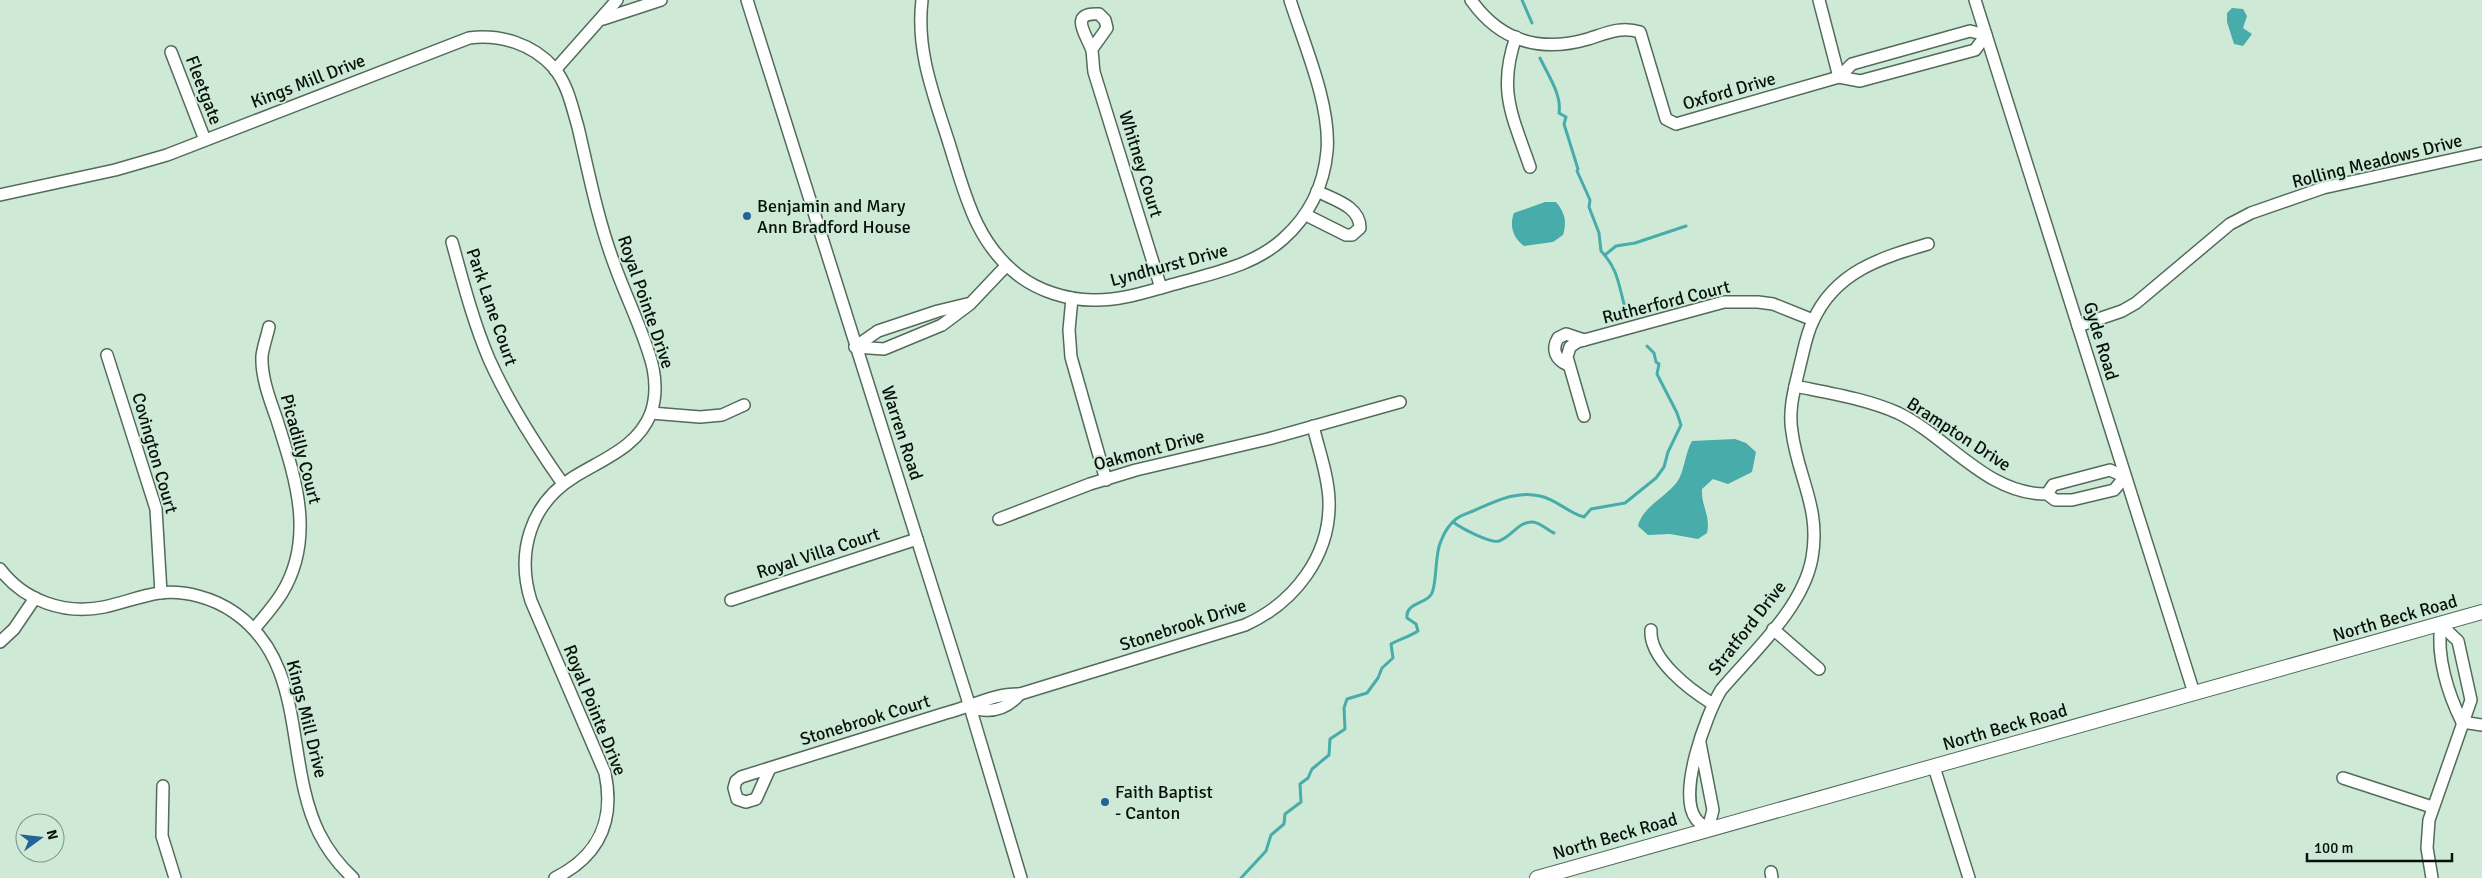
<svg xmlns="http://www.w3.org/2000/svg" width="2482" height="878" font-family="Signika,sans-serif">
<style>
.water{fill:#47acaa}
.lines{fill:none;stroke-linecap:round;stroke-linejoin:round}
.stream{stroke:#47acaa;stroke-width:3}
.minor-casing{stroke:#526b5b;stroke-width:14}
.major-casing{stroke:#526b5b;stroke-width:16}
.minor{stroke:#fff;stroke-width:11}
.major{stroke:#fff;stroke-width:14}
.poi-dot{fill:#246399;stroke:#ceead7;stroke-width:2}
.labels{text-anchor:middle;stroke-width:4;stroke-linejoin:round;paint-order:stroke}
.street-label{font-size:18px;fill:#07110b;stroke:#ceead7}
.poi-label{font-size:18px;fill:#07110b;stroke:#ceead7;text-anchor:start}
</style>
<rect width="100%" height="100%" fill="#ceead7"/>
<g class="water">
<polygon points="2232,8 2243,9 2247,16 2243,28 2252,34 2243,46 2234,44 2227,22 2227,13"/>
<path d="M 1545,202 L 1556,202 C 1565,213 1567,221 1563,235 L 1553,242 L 1524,246 C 1513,238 1509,226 1514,213 Z"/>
<path d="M 1735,439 L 1746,443 L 1756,452 L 1752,472 L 1728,484 L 1713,479 L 1702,489 C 1701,507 1711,515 1707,533 L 1698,539 L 1670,534 L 1648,535 L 1638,526 C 1643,506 1665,498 1677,482 C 1684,473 1685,453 1692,441 Z"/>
</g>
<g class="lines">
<g class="stream">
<polyline points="1522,0 1532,23"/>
<path d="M 1540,58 C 1548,75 1562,95 1559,113 L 1566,117 L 1564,124 L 1578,169 L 1577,171 L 1590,200 L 1589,207 L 1599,233 L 1601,251 C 1617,268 1618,281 1624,304"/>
<polyline points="1605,255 1616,246 1635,243 1686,226"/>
<path d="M 1453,522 C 1461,528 1491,544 1499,541 C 1512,537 1518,521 1533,522 C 1541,523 1547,530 1554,533"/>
<path d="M 1241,878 L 1266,851 L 1271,835 L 1284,824 L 1285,814 L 1301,802 L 1300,784 L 1308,778 L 1312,769 L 1329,755 L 1330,739 L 1345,729 L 1344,708 L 1347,699 L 1367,693 L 1378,678 L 1382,668 L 1393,658 L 1391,644 C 1399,639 1409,637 1418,631 L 1416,624 L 1407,618 C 1405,601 1430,605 1433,590 C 1437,576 1435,553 1441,541 C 1444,533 1450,524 1456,519 C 1461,515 1468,513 1473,511 C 1494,502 1516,490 1540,496 C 1556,499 1568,513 1584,517 L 1591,509 L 1625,503 L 1656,478 L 1664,467 L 1668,452 L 1681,425 L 1677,413 L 1657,374 L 1659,364 L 1656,362 L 1654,353 L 1647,346"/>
</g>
<defs>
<g id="minor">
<polyline points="747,0 970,707 1021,878"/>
<path d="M 922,0 C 916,50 933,93 948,140 C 964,190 974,241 1018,275 C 1039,291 1067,300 1093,300 C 1121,301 1148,291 1175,284 C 1213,273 1253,266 1283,239 C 1309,216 1324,185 1327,151 C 1331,105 1304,44 1290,0"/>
<path d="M 1471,0 C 1500,41 1540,53 1588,39 C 1607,33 1621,26 1640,32 L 1666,119 L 1676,124 L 1839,77 L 1860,81 L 1975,50 L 1986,35 L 1970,31 L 1852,64 L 1839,77"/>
<polyline points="1819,0 1839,77"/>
<polyline points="1975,0 2194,693"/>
<polyline points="603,19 661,0"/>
<path d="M 1516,37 C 1497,91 1513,117 1530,167"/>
<path d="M 1092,49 L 1107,28 L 1105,20 L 1099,14 C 1066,12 1089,38 1092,51 C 1093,58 1093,65 1094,72 L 1161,288"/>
<polyline points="171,52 205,140"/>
<polyline points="555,70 617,0"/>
<path d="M 0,195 L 115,170 L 167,155 L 469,38 C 501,34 533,44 554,68 C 568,85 572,107 578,127 C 589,174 598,221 615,266 C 626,297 646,337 653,368 C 656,383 656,398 651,413 C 638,447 603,459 574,477 C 530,504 516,553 531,601 L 605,773 C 615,821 599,856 555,878"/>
<path d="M 1306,215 L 1346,235 L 1352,235 L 1360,228 C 1360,206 1334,200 1317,191"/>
<path d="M 452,242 C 463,282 473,321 489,359 C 509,404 535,444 563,484"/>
<polyline points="1072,298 1069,330 1071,357 1106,480"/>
<polyline points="2078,326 2122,311 2136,303 2230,224 2251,213 2323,188 2482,153"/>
<polyline points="855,347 884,349 942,325 970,304 1006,266"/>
<polyline points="855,347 878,331 938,311 967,304"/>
<polyline points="107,355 156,509 161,593"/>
<path d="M 1568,365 C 1556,360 1551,350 1558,338 L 1566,334 L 1584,340"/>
<path d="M 1795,386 C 1829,393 1867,399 1898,413 C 1948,437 1987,495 2047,494 L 2055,500 L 2072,500 L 2114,490 L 2125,477 L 2110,470 L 2053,485 L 2047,494"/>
<polyline points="651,413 700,417 722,415 744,405"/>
<polyline points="1584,416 1567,357 1570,347 1577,342 1724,302 1758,302 1773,304 1813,320"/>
<polyline points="999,519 1090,484 1136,470 1268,439 1400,402"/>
<path d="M 0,569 C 24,601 65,615 104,607 C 123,603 140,596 159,593 C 185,590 214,598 235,613 C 308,664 284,762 319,833 C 328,851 339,865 353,878"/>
<polyline points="731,600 917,539"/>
<path d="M 2441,625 C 2436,656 2448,694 2462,722"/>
<path d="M 254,629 C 264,617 274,606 282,593 C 316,537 295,477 277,420 C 270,400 261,377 262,356 C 263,347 267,336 269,327"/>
<polyline points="1773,629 1819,669"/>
<path d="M 1651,630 C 1649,659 1690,690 1713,704"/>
<polyline points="0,642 14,629 35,598"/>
<path d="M 970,707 C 990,714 1006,710 1020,694"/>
<polyline points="2462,722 2482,725"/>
<path d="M 1700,743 L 1713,810 L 1708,829 C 1704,826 1699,823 1696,819 C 1677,794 1706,715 1721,690 C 1753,652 1803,608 1812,558 C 1821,508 1798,478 1792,432 C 1788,409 1795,387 1800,365 C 1804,350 1806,335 1813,321 C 1835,272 1880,258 1928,244"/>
<polyline points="1934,767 1969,878"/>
<path d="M 770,768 L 756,799 L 746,802 L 737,799 L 734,788 L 736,781 L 741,777 L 946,713 C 971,707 994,693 1020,694 L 1245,625 C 1294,603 1331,556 1329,500 C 1328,475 1319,451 1313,426"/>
<polyline points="2343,778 2432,807"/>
<polyline points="163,786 162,836 175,878"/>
<polyline points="1771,872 1772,878"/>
<polyline points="2432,878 2427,848 2429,820 2471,700 2458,641 2441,625"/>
</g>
<polyline id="major" points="1537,878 2482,612"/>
</defs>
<use href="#minor" class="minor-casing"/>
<use href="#major" class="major-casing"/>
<use href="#minor" class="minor"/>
<use href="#major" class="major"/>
</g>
<g class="poi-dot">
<circle cx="747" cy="216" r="5"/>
<circle cx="1105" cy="802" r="5"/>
</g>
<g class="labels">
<g class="street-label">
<text transform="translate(308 81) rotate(-21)" y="6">Kings Mill Drive</text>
<text transform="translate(204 90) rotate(69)" y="6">Fleetgate</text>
<text transform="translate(1729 91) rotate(-16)" y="6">Oxford Drive</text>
<text transform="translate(2377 161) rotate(-14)" y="6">Rolling Meadows Drive</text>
<text transform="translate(1141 164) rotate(73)" y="6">Whitney Court</text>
<text transform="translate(1169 265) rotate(-15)" y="6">Lyndhurst Drive</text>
<text transform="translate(646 302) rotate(71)" y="6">Royal Pointe Drive</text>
<text transform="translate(1666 302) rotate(-14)" y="6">Rutherford Court</text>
<text transform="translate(492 307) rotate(71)" y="6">Park Lane Court</text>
<text transform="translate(2101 341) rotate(73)" y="6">Gyde Road</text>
<text transform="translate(902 433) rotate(72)" y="6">Warren Road</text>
<text transform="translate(1959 434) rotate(33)" y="6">Brampton Drive</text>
<text transform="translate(301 449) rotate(75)" y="6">Picadilly Court</text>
<text transform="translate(1149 450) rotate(-15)" y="6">Oakmont Drive</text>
<text transform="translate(155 453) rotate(74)" y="6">Covington Court</text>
<text transform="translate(818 553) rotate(-18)" y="6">Royal Villa Court</text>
<text transform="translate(2395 618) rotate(-16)" y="6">North Beck Road</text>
<text transform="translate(1183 625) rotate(-18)" y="6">Stonebrook Drive</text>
<text transform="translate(1747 628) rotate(-52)" y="6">Stratford Drive</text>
<text transform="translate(595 710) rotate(68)" y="6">Royal Pointe Drive</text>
<text transform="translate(307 719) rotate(76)" y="6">Kings Mill Drive</text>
<text transform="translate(865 720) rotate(-17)" y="6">Stonebrook Court</text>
<text transform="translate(2005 727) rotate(-16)" y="6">North Beck Road</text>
<text transform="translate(1615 836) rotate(-16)" y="6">North Beck Road</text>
</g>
<g class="poi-label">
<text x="757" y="212">Benjamin and Mary<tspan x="757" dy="21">Ann Bradford House</tspan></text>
<text x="1115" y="798">Faith Baptist<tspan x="1115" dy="21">- Canton</tspan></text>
</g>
</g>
<g transform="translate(40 838) rotate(75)"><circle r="24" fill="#ceead7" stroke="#7e9385"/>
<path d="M0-4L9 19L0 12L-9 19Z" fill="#246399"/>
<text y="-8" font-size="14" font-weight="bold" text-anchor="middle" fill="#07110b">N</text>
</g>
<path d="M2307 853v8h145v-8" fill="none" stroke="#07110b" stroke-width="2.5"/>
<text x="2314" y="853" font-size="15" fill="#07110b" stroke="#ceead7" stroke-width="4" paint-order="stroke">100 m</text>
</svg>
